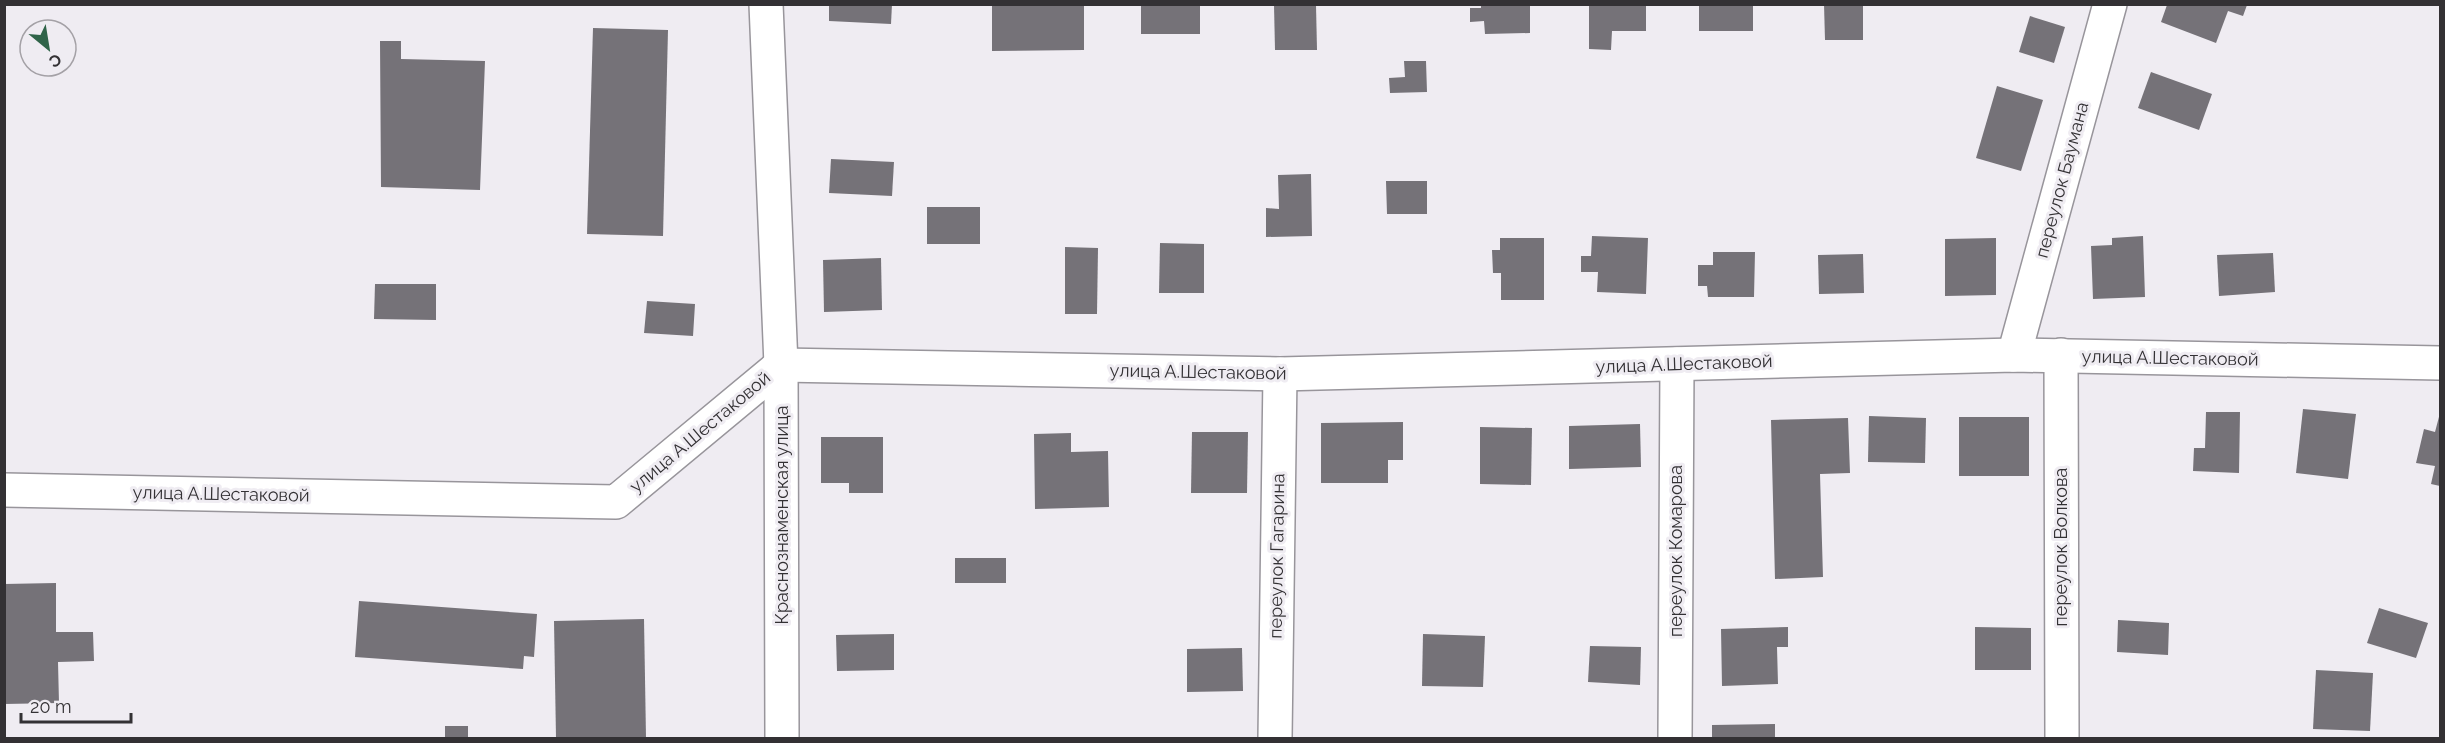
<svg xmlns="http://www.w3.org/2000/svg" width="2445" height="743" font-family="Raleway,sans-serif">
<style>
.building{fill:#757278}
.lines{fill:none;stroke-linecap:round;stroke-linejoin:round}
.minor-casing{stroke:#98959b;stroke-width:36}
.minor{stroke:#fff;stroke-width:33}
.labels{text-anchor:middle;stroke-width:6;stroke-linejoin:round;paint-order:stroke}
.street-label{font-size:18px;fill:#333134;stroke:#efecf2}
</style>
<rect width="100%" height="100%" fill="#efecf2"/>
<g class="building">
<polygon points="829,4 892,4 891,24 829,21"/>
<polygon points="992,4 1084,4 1084,50 992,51"/>
<rect x="1141" y="4" width="59" height="30"/>
<polygon points="1481,4 1530,4 1530,33 1485,34 1484,21 1470,22 1470,8 1481,8"/>
<polygon points="1589,4 1646,4 1646,31 1612,31 1611,50 1589,49"/>
<rect x="1699" y="4" width="54" height="27"/>
<polygon points="1824,4 1863,4 1863,40 1825,40"/>
<polygon points="1274,5 1316,5 1317,50 1275,50"/>
<polygon points="2167,5 2247,5 2243,16 2228,11 2216,43 2161,22"/>
<polygon points="2030,16 2065,27 2054,63 2019,52"/>
<polygon points="593,28 668,30 663,236 587,234"/>
<polygon points="380,41 401,41 401,59 485,61 480,190 381,187"/>
<polygon points="1404,61 1426,61 1427,92 1390,93 1389,78 1405,77"/>
<polygon points="2151,72 2212,94 2199,130 2138,108"/>
<polygon points="1997,86 2043,100 2021,171 1976,158"/>
<polygon points="831,159 894,162 892,196 829,193"/>
<polygon points="1311,174 1312,236 1266,237 1266,208 1279,209 1278,175"/>
<polygon points="1386,181 1427,181 1427,214 1387,214"/>
<rect x="927" y="207" width="53" height="37"/>
<polygon points="1592,236 1648,238 1646,294 1597,292 1598,272 1581,272 1581,256 1591,256"/>
<polygon points="2143,236 2145,297 2093,299 2091,246 2112,245 2112,238"/>
<polygon points="1500,238 1544,238 1544,300 1501,300 1501,273 1493,273 1492,250 1500,250"/>
<polygon points="1996,238 1996,295 1945,296 1945,239"/>
<polygon points="1160,243 1204,244 1204,293 1159,293"/>
<polygon points="1065,247 1098,248 1097,314 1065,314"/>
<polygon points="1713,252 1755,252 1754,297 1708,297 1707,286 1698,286 1698,265 1713,265"/>
<polygon points="2273,253 2275,292 2219,296 2217,255"/>
<polygon points="1863,254 1864,293 1819,294 1818,255"/>
<polygon points="881,258 882,310 824,312 823,260"/>
<polygon points="375,284 436,284 436,320 374,319"/>
<polygon points="647,301 695,304 693,336 644,333"/>
<polygon points="2303,409 2356,414 2348,479 2296,473"/>
<polygon points="2206,412 2240,412 2239,473 2193,471 2194,448 2205,448"/>
<polygon points="2440,413 2440,486 2431,484 2435,466 2416,463 2424,429 2435,432"/>
<polygon points="1869,416 1926,418 1925,463 1868,462"/>
<rect x="1959" y="417" width="70" height="59"/>
<polygon points="1848,418 1850,473 1820,474 1823,577 1775,579 1771,420"/>
<polygon points="1403,422 1403,460 1388,460 1388,483 1321,483 1321,423"/>
<polygon points="1640,424 1641,467 1569,469 1569,426"/>
<polygon points="1480,427 1532,428 1531,485 1480,484"/>
<polygon points="1192,432 1248,432 1247,493 1191,493"/>
<polygon points="1071,433 1071,452 1108,451 1109,507 1035,509 1034,434"/>
<polygon points="821,437 883,437 883,493 849,493 849,483 821,483"/>
<rect x="955" y="558" width="51" height="25"/>
<polygon points="56,583 56,632 93,632 94,661 58,662 59,703 4,704 4,584"/>
<polygon points="359,601 537,614 534,657 524,656 523,669 355,657"/>
<polygon points="2379,608 2428,623 2416,658 2367,643"/>
<polygon points="644,619 646,738 556,738 554,621"/>
<polygon points="2118,620 2169,623 2168,655 2117,652"/>
<polygon points="1788,627 1788,647 1777,647 1778,684 1722,686 1721,629"/>
<polygon points="1975,627 2031,628 2031,670 1975,670"/>
<polygon points="894,634 894,670 837,671 836,635"/>
<polygon points="1423,634 1485,636 1483,687 1422,686"/>
<polygon points="1590,646 1641,647 1640,685 1588,682"/>
<polygon points="1242,648 1243,691 1187,692 1187,649"/>
<polygon points="2316,670 2373,673 2370,731 2313,729"/>
<polygon points="1775,724 1775,738 1712,738 1712,725"/>
<rect x="445" y="726" width="23" height="12"/>
</g>
<g class="lines">
<defs>
<g id="minor">
<polyline points="766,4 781,365 782,738"/>
<polyline points="2014,355 2110,4"/>
<polyline points="2061,355 2062,738"/>
<polyline points="4,490 616,502 781,365 1280,374 2014,355 2440,363"/>
<polyline points="1275,738 1280,374"/>
<polyline points="1675,738 1677,364"/>
</g>
</defs>
<use href="#minor" class="minor-casing"/>
<use href="#minor" class="minor"/>
</g>
<g class="labels">
<g class="street-label">
<text transform="translate(2062 180) rotate(-75)" y="6">переулок Баумана</text>
<text transform="translate(2170 358) rotate(1)" y="6">улица А.Шестаковой</text>
<text transform="translate(1684 364) rotate(-2)" y="6">улица А.Шестаковой</text>
<text transform="translate(1198 372) rotate(1)" y="6">улица А.Шестаковой</text>
<text transform="translate(700 432) rotate(-40)" y="6">улица А.Шестаковой</text>
<text transform="translate(221 494) rotate(1)" y="6">улица А.Шестаковой</text>
<text transform="translate(782 515) rotate(-90)" y="6">Краснознаменская улица</text>
<text transform="translate(2061 547) rotate(-90)" y="6">переулок Волкова</text>
<text transform="translate(1676 551) rotate(-90)" y="6">переулок Комарова</text>
<text transform="translate(1277 556) rotate(-89)" y="6">переулок Гагарина</text>
</g>
</g>
<rect width="2445" height="743" fill="none" stroke="#333134" stroke-width="12"/>
<g transform="translate(48 48) rotate(150)"><circle r="28" fill="#efecf2" stroke="#a4a1a6" stroke-width="1.5"/>
<path d="M0-4.5L10 22L0 15L-10 22Z" fill="#306449"/>
<text y="-9" font-size="16" font-weight="bold" text-anchor="middle" fill="#333134">С</text>
</g>
<path d="M21 713v9h110v-9" fill="none" stroke="#333134" stroke-width="3"/>
<text x="30" y="713" font-size="18" fill="#333134" stroke="#efecf2" stroke-width="4.5" paint-order="stroke">20 m</text>
</svg>
